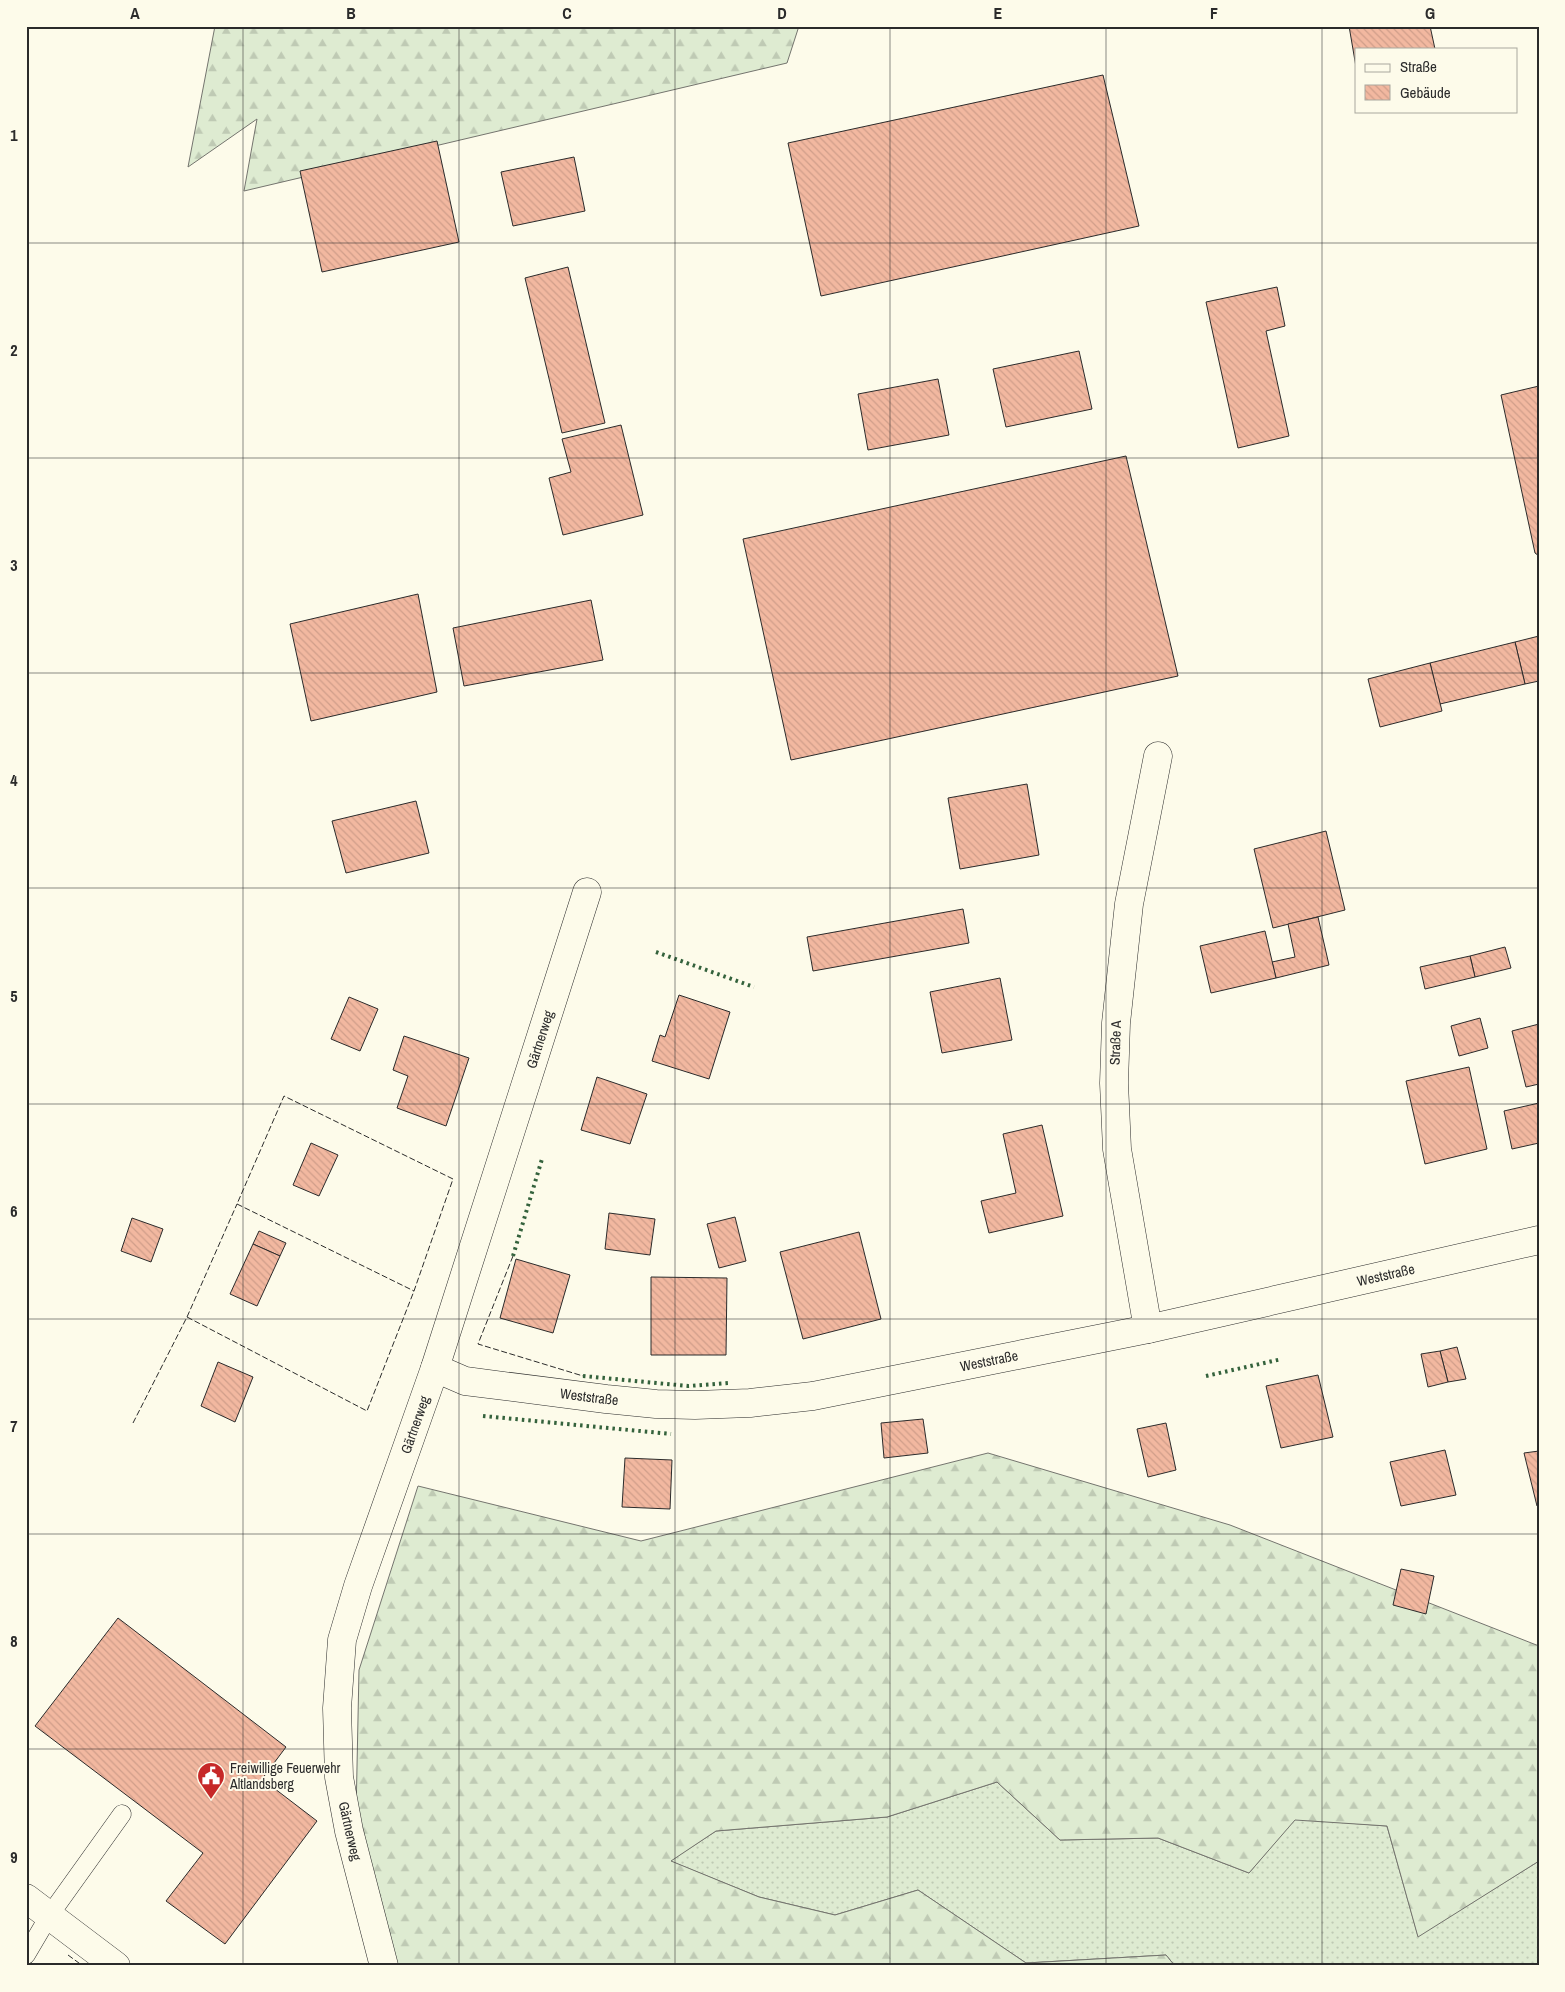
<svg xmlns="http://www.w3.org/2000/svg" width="1565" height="1992" font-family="'Archivo Narrow',sans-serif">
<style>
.grass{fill:url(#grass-dots);stroke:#74746e}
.forest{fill:url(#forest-firs);stroke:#74746e}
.building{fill:url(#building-back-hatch);stroke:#2b2b2b}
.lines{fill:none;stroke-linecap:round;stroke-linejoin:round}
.service-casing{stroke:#2b2b2b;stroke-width:19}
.minor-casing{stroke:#2b2b2b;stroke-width:29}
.tertiary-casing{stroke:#2b2b2b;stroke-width:29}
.service{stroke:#fdfbea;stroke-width:18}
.minor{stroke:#fdfbea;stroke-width:28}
.tertiary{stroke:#fdfbea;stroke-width:28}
.hedge{stroke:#34623c;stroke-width:4;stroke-dasharray:2.5 4;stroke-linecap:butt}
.fence{stroke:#2b2b2b;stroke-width:1;stroke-dasharray:6 2.5;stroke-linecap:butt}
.grid{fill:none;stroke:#2b2b2b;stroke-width:1;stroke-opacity:0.55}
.labels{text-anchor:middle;stroke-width:4;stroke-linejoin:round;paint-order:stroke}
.street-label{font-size:14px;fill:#2b2b2b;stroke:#fdfbea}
.poi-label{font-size:14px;fill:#2b2b2b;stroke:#fdfbea;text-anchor:start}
.neatline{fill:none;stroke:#2b2b2b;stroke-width:2}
.grid-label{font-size:16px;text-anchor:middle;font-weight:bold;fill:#2b2b2b}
</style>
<defs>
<pattern id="grass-dots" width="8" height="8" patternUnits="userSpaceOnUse" patternTransform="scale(1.25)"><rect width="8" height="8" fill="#deebd1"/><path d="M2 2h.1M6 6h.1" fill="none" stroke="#bfcab4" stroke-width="1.8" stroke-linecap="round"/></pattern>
<pattern id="forest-firs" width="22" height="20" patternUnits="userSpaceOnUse" patternTransform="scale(1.25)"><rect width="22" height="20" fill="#deebd1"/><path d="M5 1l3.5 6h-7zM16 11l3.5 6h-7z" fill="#bfcab4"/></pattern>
<pattern id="building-back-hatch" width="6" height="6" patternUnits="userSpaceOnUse" patternTransform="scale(1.25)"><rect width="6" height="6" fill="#f2b8a0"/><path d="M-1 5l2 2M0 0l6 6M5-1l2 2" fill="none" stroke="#d09e8a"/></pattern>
</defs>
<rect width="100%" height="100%" fill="#fdfbea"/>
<polygon class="grass" points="997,1782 1060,1840 1158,1838 1249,1873 1295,1819 1387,1826 1418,1936 1539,1861 1539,1966 1175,1966 1166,1955 1026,1963 918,1890 835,1915 759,1897 670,1861 716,1831 887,1817"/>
<g class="forest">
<polygon points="215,26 799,26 787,63 244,191 257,119 188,167"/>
<polygon points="988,1453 1230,1525 1539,1646 1539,1861 1418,1937 1387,1826 1295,1820 1249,1873 1158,1838 1060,1840 997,1782 887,1817 716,1831 671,1861 759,1897 835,1915 918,1890 1026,1963 1166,1955 1175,1966 396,1966 356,1815 359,1670 418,1486 641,1541"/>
</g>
<g class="building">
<polygon points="1349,26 1430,26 1435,49 1356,49 1356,67"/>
<polygon points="1103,75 1139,226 821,296 788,143"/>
<polygon points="437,141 459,242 322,272 300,171"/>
<polygon points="574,157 585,211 513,226 501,172"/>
<polygon points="568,267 605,423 562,433 525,278"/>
<polygon points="1277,287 1285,326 1266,331 1289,436 1238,448 1206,302"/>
<polygon points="1079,351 1092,409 1006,427 993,369"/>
<polygon points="938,379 949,435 868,450 858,394"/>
<polygon points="1539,386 1539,556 1535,553 1501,395"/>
<polygon points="621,425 643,515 563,535 549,478 571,472 562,439"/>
<polygon points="1126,456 1178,676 791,760 743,539"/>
<polygon points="418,594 437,692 311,721 290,624"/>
<polygon points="591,600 603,660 464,686 453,628"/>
<polygon points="1539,636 1539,681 1525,684 1515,642"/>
<polygon points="1515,642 1525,684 1440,704 1430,663"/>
<polygon points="1430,663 1442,711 1380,727 1368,679"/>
<polygon points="1027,784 1039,855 960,869 948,798"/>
<polygon points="416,801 429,853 346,873 332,821"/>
<polygon points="1326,831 1345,910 1273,928 1254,849"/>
<polygon points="963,909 969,943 813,971 807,937"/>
<polygon points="1318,917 1329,965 1276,978 1272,962 1295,957 1288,924"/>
<polygon points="1265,931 1276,978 1211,993 1200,946"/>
<polygon points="1505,947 1511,968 1475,977 1470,956"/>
<polygon points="1470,956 1475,977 1425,989 1420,967"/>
<polygon points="1000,978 1012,1040 942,1053 930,992"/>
<polygon points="679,995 730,1012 709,1079 652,1061 660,1035 665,1037"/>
<polygon points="349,997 378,1009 360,1051 331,1039"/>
<polygon points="1480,1018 1488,1048 1459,1056 1451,1026"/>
<polygon points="1539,1024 1539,1084 1526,1087 1512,1031"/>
<polygon points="404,1036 469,1058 446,1126 397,1108 408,1076 393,1070"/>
<polygon points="1469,1067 1487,1149 1425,1164 1406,1081"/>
<polygon points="597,1077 647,1094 630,1144 581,1130"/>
<polygon points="1539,1103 1539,1143 1512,1149 1504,1111"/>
<polygon points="1042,1125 1063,1216 989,1233 981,1201 1016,1193 1003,1134"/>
<polygon points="311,1143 338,1155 319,1196 293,1185"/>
<polygon points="609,1213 655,1219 650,1255 605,1249"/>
<polygon points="735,1217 746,1261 719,1268 707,1224"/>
<polygon points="132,1218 163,1229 151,1262 121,1251"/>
<polygon points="259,1231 286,1243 280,1256 253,1244"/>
<polygon points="859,1232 881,1319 803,1339 780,1252"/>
<polygon points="253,1244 280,1256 257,1306 230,1294"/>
<polygon points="516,1259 570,1275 553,1333 500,1318"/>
<polygon points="651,1277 727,1278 726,1355 651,1355"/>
<polygon points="1457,1347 1466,1379 1448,1382 1440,1351"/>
<polygon points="1440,1351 1448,1382 1428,1387 1421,1354"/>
<polygon points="218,1362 253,1377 235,1422 201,1406"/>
<polygon points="1318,1375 1333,1437 1281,1448 1266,1386"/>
<polygon points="923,1419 928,1453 884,1458 881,1423"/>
<polygon points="1166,1423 1176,1470 1148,1477 1137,1429"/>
<polygon points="1445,1450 1456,1495 1401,1506 1390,1462"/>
<polygon points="1539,1451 1539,1506 1537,1506 1524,1453"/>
<polygon points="625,1458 672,1460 670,1509 622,1507"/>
<polygon points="1401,1569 1434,1576 1426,1614 1393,1605"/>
<polygon points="118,1618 286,1747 262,1779 317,1821 225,1944 166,1901 203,1853 35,1726"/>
</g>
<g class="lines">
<defs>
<polyline id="service" points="26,1955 49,1916 122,1814"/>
<g id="minor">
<path id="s1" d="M 1148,1329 L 1117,1149 L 1114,1083 L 1116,1023 L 1129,904 L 1158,756"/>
<path id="s2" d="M 435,1368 L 465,1381 L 606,1399 L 656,1404 L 695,1405 L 750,1403 L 813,1396 L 1148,1329 L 1539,1240"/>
<path id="s3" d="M 384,1966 L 349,1831 L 339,1777 L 337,1708 L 342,1640 L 358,1586 L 435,1368 L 587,892"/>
</g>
<polyline id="tertiary" points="26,1898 116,1966"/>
</defs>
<use href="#service" class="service-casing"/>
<use href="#minor" class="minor-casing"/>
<use href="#tertiary" class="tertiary-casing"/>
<use href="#service" class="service"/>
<use href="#minor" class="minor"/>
<use href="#tertiary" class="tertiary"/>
<g class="hedge">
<polyline points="656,952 754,987"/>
<polyline points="513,1256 542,1159"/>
<polyline points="583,1376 688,1386 728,1383"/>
<polyline points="1206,1376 1282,1359"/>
<polyline points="483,1416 671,1434"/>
</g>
<g class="fence">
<polyline points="513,1256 478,1344 583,1376"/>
<polyline points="187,1317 367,1411 414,1291 453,1179 284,1096 237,1204 414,1291"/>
<polyline points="133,1423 187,1317 237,1204"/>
<polyline points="68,1955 83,1966"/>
</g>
</g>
<path class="grid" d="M 243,26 L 243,1966M 459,26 L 459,1966M 675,26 L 675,1966M 890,26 L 890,1966M 1106,26 L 1106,1966M 1322,26 L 1322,1966M 26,243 L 1539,243M 26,458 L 1539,458M 26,673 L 1539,673M 26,888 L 1539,888M 26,1104 L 1539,1104M 26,1319 L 1539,1319M 26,1534 L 1539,1534M 26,1749 L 1539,1749"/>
<defs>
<symbol id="civic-pin" viewBox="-11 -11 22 30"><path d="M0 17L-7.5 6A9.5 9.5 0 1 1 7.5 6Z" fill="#c62828" stroke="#fdfbea"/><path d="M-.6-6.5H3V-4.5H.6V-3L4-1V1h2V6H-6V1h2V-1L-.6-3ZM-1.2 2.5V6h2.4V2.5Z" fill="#fff"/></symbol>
</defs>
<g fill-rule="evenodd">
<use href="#civic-pin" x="195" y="1760" width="32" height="43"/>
</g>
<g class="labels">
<g class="street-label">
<text dy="5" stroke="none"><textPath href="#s3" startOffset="964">Gärtnerweg</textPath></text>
<text dy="5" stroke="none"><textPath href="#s1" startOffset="289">Straße A</textPath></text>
<text dy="5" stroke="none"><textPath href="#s2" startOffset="968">Weststraße</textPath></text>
<text dy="5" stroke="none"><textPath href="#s2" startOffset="562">Weststraße</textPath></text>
<text dy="5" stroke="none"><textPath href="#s2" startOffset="158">Weststraße</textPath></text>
<text dy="5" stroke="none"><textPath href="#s3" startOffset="559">Gärtnerweg</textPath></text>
<text transform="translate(350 1831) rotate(77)" y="5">Gärtnerweg</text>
</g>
<g class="poi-label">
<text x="230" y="1773">Freiwillige Feuerwehr<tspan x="230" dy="16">Altlandsberg</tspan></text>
</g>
</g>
<rect width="1565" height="1992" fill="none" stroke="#fdfbea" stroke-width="55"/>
<rect x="1355" y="48" width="162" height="65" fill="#fdfbea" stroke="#a9a89e"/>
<rect x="1365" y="64" width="25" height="8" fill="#fdfbea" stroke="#a9a89e"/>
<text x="1400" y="72" font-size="15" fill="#2b2b2b">Straße</text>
<rect x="1365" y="85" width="25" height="15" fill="url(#building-back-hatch)" stroke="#a9a89e"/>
<text x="1400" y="98" font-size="15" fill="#2b2b2b">Gebäude</text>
<rect x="28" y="28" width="1510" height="1936" class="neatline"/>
<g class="grid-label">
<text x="135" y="19">A</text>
<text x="351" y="19">B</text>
<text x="567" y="19">C</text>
<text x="782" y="19">D</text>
<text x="998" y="19">E</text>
<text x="1214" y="19">F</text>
<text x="1430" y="19">G</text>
<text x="14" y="141">1</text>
<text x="14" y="356">2</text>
<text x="14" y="571">3</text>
<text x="14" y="786">4</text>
<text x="14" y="1002">5</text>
<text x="14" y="1217">6</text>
<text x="14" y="1432">7</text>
<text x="14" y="1647">8</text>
<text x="14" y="1863">9</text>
</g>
</svg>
